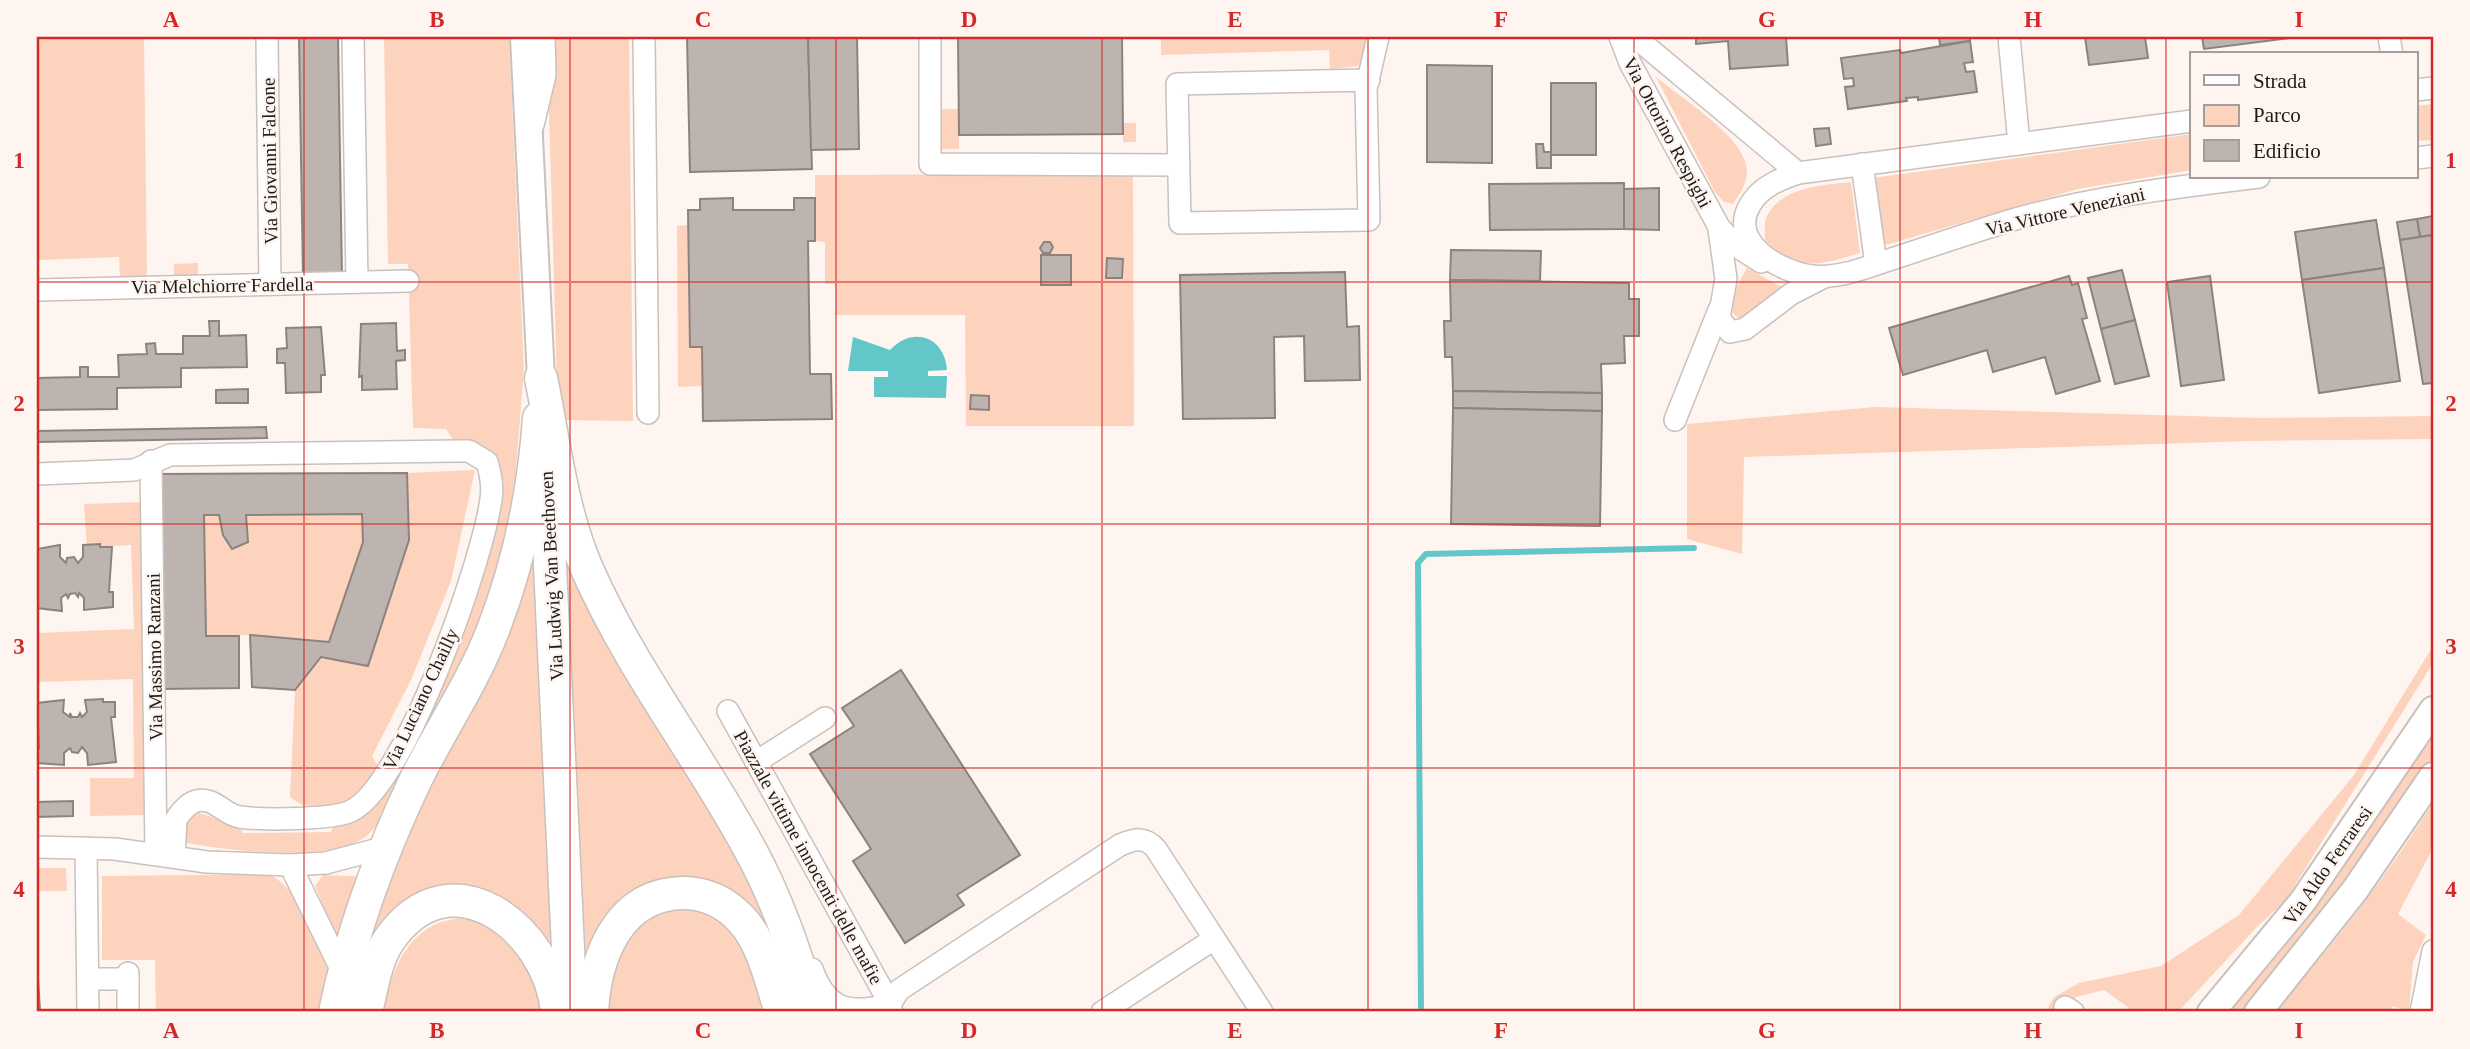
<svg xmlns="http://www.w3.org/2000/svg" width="2470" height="1049" font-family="Georgia,serif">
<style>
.green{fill:#fdd3be}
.water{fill:#63c7c9}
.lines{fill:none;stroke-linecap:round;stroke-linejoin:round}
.stream{stroke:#63c7c9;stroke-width:6}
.building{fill:#bdb4b0;stroke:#8c837f;stroke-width:2}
.minor-casing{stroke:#c9c1bc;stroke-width:24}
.major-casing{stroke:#c9c1bc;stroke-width:30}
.highway-casing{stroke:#c9c1bc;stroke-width:35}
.minor{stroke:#fff;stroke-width:21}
.major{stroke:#fff;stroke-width:26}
.highway{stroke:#fff;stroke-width:32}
.grid{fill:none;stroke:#d62828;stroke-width:2;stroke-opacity:0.55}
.labels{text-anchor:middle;stroke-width:5;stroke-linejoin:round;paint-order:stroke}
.street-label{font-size:19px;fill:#1d1a18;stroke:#fef5f1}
.neatline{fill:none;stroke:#d62828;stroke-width:2.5}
.grid-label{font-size:23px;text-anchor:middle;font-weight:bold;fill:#d62828}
</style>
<rect width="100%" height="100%" fill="#fef5f1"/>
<g class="green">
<polygon points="37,37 144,37 147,278 120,278 119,257 37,260"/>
<path d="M 384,37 L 509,37 L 524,368 L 512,520 L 486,618 L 383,818 C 378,824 372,832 365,837 C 328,864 224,850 180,842 L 187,821 L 199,813 L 239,825 L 243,833 L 331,832 L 334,824 C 365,818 369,811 385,786 L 497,477 L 458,447 L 446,429 L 413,428 L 408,264 L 388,264 Z"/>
<polygon points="554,37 629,37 633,421 558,420 549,111"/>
<polygon points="1161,37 1367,37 1364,56 1358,66 1330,69 1329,50 1161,55"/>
<path d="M 1656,77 C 1681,98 1738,133 1746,164 C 1750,179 1741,192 1733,204 L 1724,202 L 1715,192 Z"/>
<polygon points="2433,104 2433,140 2416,141 2416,106"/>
<rect x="939" y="109" width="20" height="40"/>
<rect x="1123" y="123" width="13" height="19"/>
<polygon points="2192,134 2192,170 2078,189 1882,246 1873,178"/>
<polygon points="1133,174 1134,426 966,426 965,315 835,315 835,284 825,284 825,242 815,241 815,175"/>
<path d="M 1851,182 L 1860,253 C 1819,265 1798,273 1765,240 C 1765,234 1764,223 1766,218 C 1779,187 1824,185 1851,182 Z"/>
<polygon points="688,225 690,347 702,347 702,386 678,387 677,226"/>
<polygon points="198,263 198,279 174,279 174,264"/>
<polygon points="1747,268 1782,287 1739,319 1726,306"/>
<polygon points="1875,407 2260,418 2433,416 2433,439 2250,441 1744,457 1742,554 1687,539 1687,424"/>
<path d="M 475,470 L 451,581 L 411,680 L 372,756 L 380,770 L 357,802 C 332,807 310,814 290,797 L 295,690 L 321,657 L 368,666 L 409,540 L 407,473 Z"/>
<polygon points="535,492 559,967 468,895 373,957 360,944"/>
<polygon points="142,502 150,815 90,816 90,778 134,778 133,679 37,682 37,633 134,629 131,545 87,548 84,504"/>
<polygon points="362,514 363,542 329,642 250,635 206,636 204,515 219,515 223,535 232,549 248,542 246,515"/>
<polygon points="562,519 727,826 805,1012 792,1012 762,936 675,881 587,977"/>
<polygon points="2433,646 2433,663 2285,901 2257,927 2178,1012 2130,1012 2129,1008 2104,990 2076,997 2065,1012 2046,1012 2054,997 2079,983 2161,966 2239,915 2354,775"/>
<polygon points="2433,729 2433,764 2342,892 2243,1012 2225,1012"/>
<path d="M 2433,803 L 2433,848 L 2398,914 L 2426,935 L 2413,962 L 2409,1012 L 2393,1006 L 2390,1012 L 2273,1012 C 2333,947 2385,878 2433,803 Z"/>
<polygon points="37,868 66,868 67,891 37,891"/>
<path d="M 267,874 C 298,883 322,953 336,982 L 328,1012 L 156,1012 L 155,960 L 102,960 L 102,876 Z"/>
<polygon points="323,875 367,877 343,950 315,886"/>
<polygon points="682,907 712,916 735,930 770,1012 602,1012 614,951 651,913"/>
<path d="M 462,918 L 487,923 L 530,962 L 542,1012 L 381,1012 C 393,967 409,922 462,918 Z"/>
</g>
<path class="water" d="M 853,337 L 890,350 C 913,325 945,337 947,370 L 928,371 L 928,376 L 947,376 L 946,398 L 874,397 L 874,377 L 888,377 L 888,371 L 848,371 Z"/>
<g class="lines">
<polyline class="stream" points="1421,1012 1418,563 1426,554 1694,548"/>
</g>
<g class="building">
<polygon points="299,37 338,37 342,277 303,277"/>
<polygon points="687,37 808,37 812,169 690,172"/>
<polygon points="808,37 857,37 859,149 811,150"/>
<polygon points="958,37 1122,37 1123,134 959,135"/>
<polygon points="1696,37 1786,37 1788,65 1730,69 1728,41 1696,44"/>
<polygon points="1939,37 1970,37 1970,41 1940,45"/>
<polygon points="2085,37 2145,37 2148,58 2089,65"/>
<polygon points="2202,37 2298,37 2204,49"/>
<polygon points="1970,41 1973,62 1964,63 1966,72 1974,71 1977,92 1918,100 1918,97 1906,98 1907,101 1848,109 1845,87 1854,86 1853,78 1844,79 1841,58 1900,50 1901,53"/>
<polygon points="1427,65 1492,66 1492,163 1427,162"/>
<rect x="1551" y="83" width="45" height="72"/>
<polygon points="1829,128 1831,144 1816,146 1814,129"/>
<polygon points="1536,144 1543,144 1544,152 1551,152 1551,168 1537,168"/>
<polygon points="1624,183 1624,229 1490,230 1489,184"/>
<polygon points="1659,188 1659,230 1624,229 1624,189"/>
<polygon points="733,198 733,210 794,210 794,198 815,198 815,241 808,241 810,374 831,374 832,419 703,421 702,347 690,347 688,210 700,210 700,199"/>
<polygon points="2433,216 2433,235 2420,237 2417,219"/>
<polygon points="2417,219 2420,237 2400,240 2397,222"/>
<polygon points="2376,220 2384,268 2302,280 2295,232"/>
<polygon points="2433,235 2433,383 2423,384 2400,240"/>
<polygon points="1044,242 1050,242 1053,247 1050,253 1043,253 1040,248"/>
<polygon points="1451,250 1541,251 1540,281 1450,280"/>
<rect x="1041" y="255" width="30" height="30"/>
<polygon points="1107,258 1123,259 1122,278 1106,278"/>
<polygon points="2384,268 2400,381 2319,393 2302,280"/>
<polygon points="2122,270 2135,320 2101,329 2088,278"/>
<polygon points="1345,272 1347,327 1359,326 1360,380 1305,381 1304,336 1274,337 1275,418 1183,419 1180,275"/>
<polygon points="2069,276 2072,285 2078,283 2087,318 2082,319 2100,381 2056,394 2045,357 1993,372 1987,350 1903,375 1889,328"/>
<polygon points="2210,276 2224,380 2181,386 2167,282"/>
<polygon points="1450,280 1629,283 1629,299 1639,299 1639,336 1624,336 1625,363 1601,364 1602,393 1453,391 1452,357 1445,357 1444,321 1451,321"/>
<polygon points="2135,320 2149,376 2115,384 2101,329"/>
<polygon points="209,321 219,321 219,336 246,335 247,367 181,368 181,387 117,388 117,409 37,410 37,378 80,377 80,367 88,367 88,377 119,377 118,355 147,354 146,344 155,343 156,354 183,354 183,336 210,336"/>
<polygon points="396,323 397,351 405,350 405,360 396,361 397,389 362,390 362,376 359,377 361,324"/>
<polygon points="321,327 325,375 321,375 321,392 286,393 285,363 277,363 277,349 287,348 286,328"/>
<polygon points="248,389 248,403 216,403 216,390"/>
<polygon points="1453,391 1602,393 1602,411 1453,408"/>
<polygon points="971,395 989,396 989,410 970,409"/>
<polygon points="1453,408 1602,411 1600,526 1451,524"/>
<polygon points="266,427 267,438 37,442 37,431"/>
<polygon points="407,473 409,540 368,666 321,657 295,690 252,687 250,635 329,642 363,542 362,514 246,515 248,542 232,549 223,535 219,515 204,515 206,636 239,636 239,688 161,689 157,474"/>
<polygon points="100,544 100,547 112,547 109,592 113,592 113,607 84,610 84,598 79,593 78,597 75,593 70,594 68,598 66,594 61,598 62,611 37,608 37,549 60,545 60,557 66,563 67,558 74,557 78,563 83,557 83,545"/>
<polygon points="901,670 1020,855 957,895 964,905 905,943 853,861 871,849 810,754 854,726 842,708"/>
<polygon points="103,699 103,702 115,702 115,717 111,717 116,762 88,765 87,753 82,747 78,753 72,752 70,748 64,753 64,765 37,763 37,748 39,748 37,703 64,700 63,712 70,717 70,713 72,717 78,717 80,713 82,717 87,712 85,700"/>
<polygon points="73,801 73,816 37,817 37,802"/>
<polygon points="37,964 40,1010 45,1012 37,1012"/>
</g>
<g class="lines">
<defs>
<g id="minor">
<polyline points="267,37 270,284"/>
<polyline points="353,37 357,282"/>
<polyline points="644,37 648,413"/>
<polyline points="930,37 930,164 1179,165"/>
<polyline points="1620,37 1630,63 1719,227 1736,246 1761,262"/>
<polyline points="1635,37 1798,173"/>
<polyline points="2009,37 2019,144"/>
<polyline points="2389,37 2392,54"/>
<polyline points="1369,80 1177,84 1180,223 1369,220 1366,89 1378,37"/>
<polyline points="2416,90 2433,88"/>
<path d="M 2192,121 L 1798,173 C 1780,179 1760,187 1750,205 C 1727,243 1782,273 1813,276 C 1840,279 1870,266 1895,258 C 1934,245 1973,232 2012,220 C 2092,197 2177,187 2259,177"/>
<polyline points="533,125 545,75 544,37"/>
<polyline points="2416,158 2433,156"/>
<polyline points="1862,164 1876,264"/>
<polyline points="1719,229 1726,279 1719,318 1730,332 1745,329 1791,294 1824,277"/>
<polyline points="37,290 408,281"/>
<polyline points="1675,420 1719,310"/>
<polyline points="151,461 156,853"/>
<path d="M 37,474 L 134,470 L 170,455 L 456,451 L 469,451 L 487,462 C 491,475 493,486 491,499 C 483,560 405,785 351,811 C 333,820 261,820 240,817 C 224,815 214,796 196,801 C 187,804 181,812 176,819 L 174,857"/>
<path d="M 728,711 L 890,1004 C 850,1015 827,1011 812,969"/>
<polyline points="756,762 825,718"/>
<polyline points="37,847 115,849 207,862 290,865 326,863 386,847"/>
<polyline points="86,848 88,1012"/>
<polyline points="290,865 344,975"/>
<polyline points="128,973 128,1012"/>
<polyline points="88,979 128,979"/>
<polyline points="2065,1007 2073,1012"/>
<path d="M 892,1012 L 890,1004 L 899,990 L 1120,845 C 1135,839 1145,836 1156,849 L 1262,1012"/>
<polyline points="1102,1012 1214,939"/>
<polyline points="2421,1012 2433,951"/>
</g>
<g id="major">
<polyline points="524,37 541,378"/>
<polyline points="2211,1012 2303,901 2433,710"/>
<polyline points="2258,1012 2355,890 2433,776"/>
</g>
<g id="highway">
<path d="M 541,378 C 554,441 561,509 587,569 C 630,667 696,751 747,844 C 777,897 796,955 813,1012"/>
<polyline points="546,481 571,1012"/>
<path d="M 335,1012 C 352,931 381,852 417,777 C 442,727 473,682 493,630 C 519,563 534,490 539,418"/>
<path d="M 366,1012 C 372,988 375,961 389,940 C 450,851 550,929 557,1012"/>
<path d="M 592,1012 C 595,957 618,894 683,893 C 705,893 725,902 741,919 C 763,942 771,982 781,1012"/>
</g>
</defs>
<use href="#minor" class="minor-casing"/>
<use href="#major" class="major-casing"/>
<use href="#highway" class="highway-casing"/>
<use href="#minor" class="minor"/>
<use href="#major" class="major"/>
<use href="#highway" class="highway"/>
</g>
<path class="grid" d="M 304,37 L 304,1012M 570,37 L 570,1012M 836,37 L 836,1012M 1102,37 L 1102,1012M 1368,37 L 1368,1012M 1634,37 L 1634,1012M 1900,37 L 1900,1012M 2166,37 L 2166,1012M 37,282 L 2433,282M 37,524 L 2433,524M 37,768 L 2433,768"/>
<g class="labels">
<g class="street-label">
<text transform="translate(1668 132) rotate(62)" y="7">Via Ottorino Respighi</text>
<text transform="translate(269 161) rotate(-91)" y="7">Via Giovanni Falcone</text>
<text transform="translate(2065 211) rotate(-13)" y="7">Via Vittore Veneziani</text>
<text transform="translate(222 285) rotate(-1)" y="7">Via Melchiorre Fardella</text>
<text transform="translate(551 576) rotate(-93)" y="7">Via Ludwig Van Beethoven</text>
<text transform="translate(154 657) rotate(-91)" y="7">Via Massimo Ranzani</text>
<text transform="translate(420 699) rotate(-65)" y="7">Via Luciano Chailly</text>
<text transform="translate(809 857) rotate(61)" y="7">Piazzale vittime innocenti delle mafie</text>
<text transform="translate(2327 865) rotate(-55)" y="7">Via Aldo Ferraresi</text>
</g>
</g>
<rect width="2470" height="1049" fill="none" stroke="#fef5f1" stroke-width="77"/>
<rect x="2190" y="52" width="228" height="126" fill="#fef5f1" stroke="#a49d9a" stroke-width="2"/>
<rect x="2204" y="75" width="35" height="10" fill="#ffffff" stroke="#a49d9a" stroke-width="2"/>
<text x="2253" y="88" font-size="21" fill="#1d1a18">Strada</text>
<rect x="2204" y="105" width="35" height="21" fill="#fdd3be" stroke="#a49d9a" stroke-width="2"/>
<text x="2253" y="122" font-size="21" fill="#1d1a18">Parco</text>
<rect x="2204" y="140" width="35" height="21" fill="#bdb4b0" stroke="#a49d9a" stroke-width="2"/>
<text x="2253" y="158" font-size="21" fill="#1d1a18">Edificio</text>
<rect x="38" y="38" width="2394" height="972" class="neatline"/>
<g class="grid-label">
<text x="171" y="27">A</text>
<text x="437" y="27">B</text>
<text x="703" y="27">C</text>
<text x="969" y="27">D</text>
<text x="1235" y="27">E</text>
<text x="1501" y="27">F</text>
<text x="1767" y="27">G</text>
<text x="2033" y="27">H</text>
<text x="2299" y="27">I</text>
<text x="19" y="168">1</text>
<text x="2451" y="168">1</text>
<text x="19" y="411">2</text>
<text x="2451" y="411">2</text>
<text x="19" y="654">3</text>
<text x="2451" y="654">3</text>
<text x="19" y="897">4</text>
<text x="2451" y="897">4</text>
<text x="171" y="1038">A</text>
<text x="437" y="1038">B</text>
<text x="703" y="1038">C</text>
<text x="969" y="1038">D</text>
<text x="1235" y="1038">E</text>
<text x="1501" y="1038">F</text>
<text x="1767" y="1038">G</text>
<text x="2033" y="1038">H</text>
<text x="2299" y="1038">I</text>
</g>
</svg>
